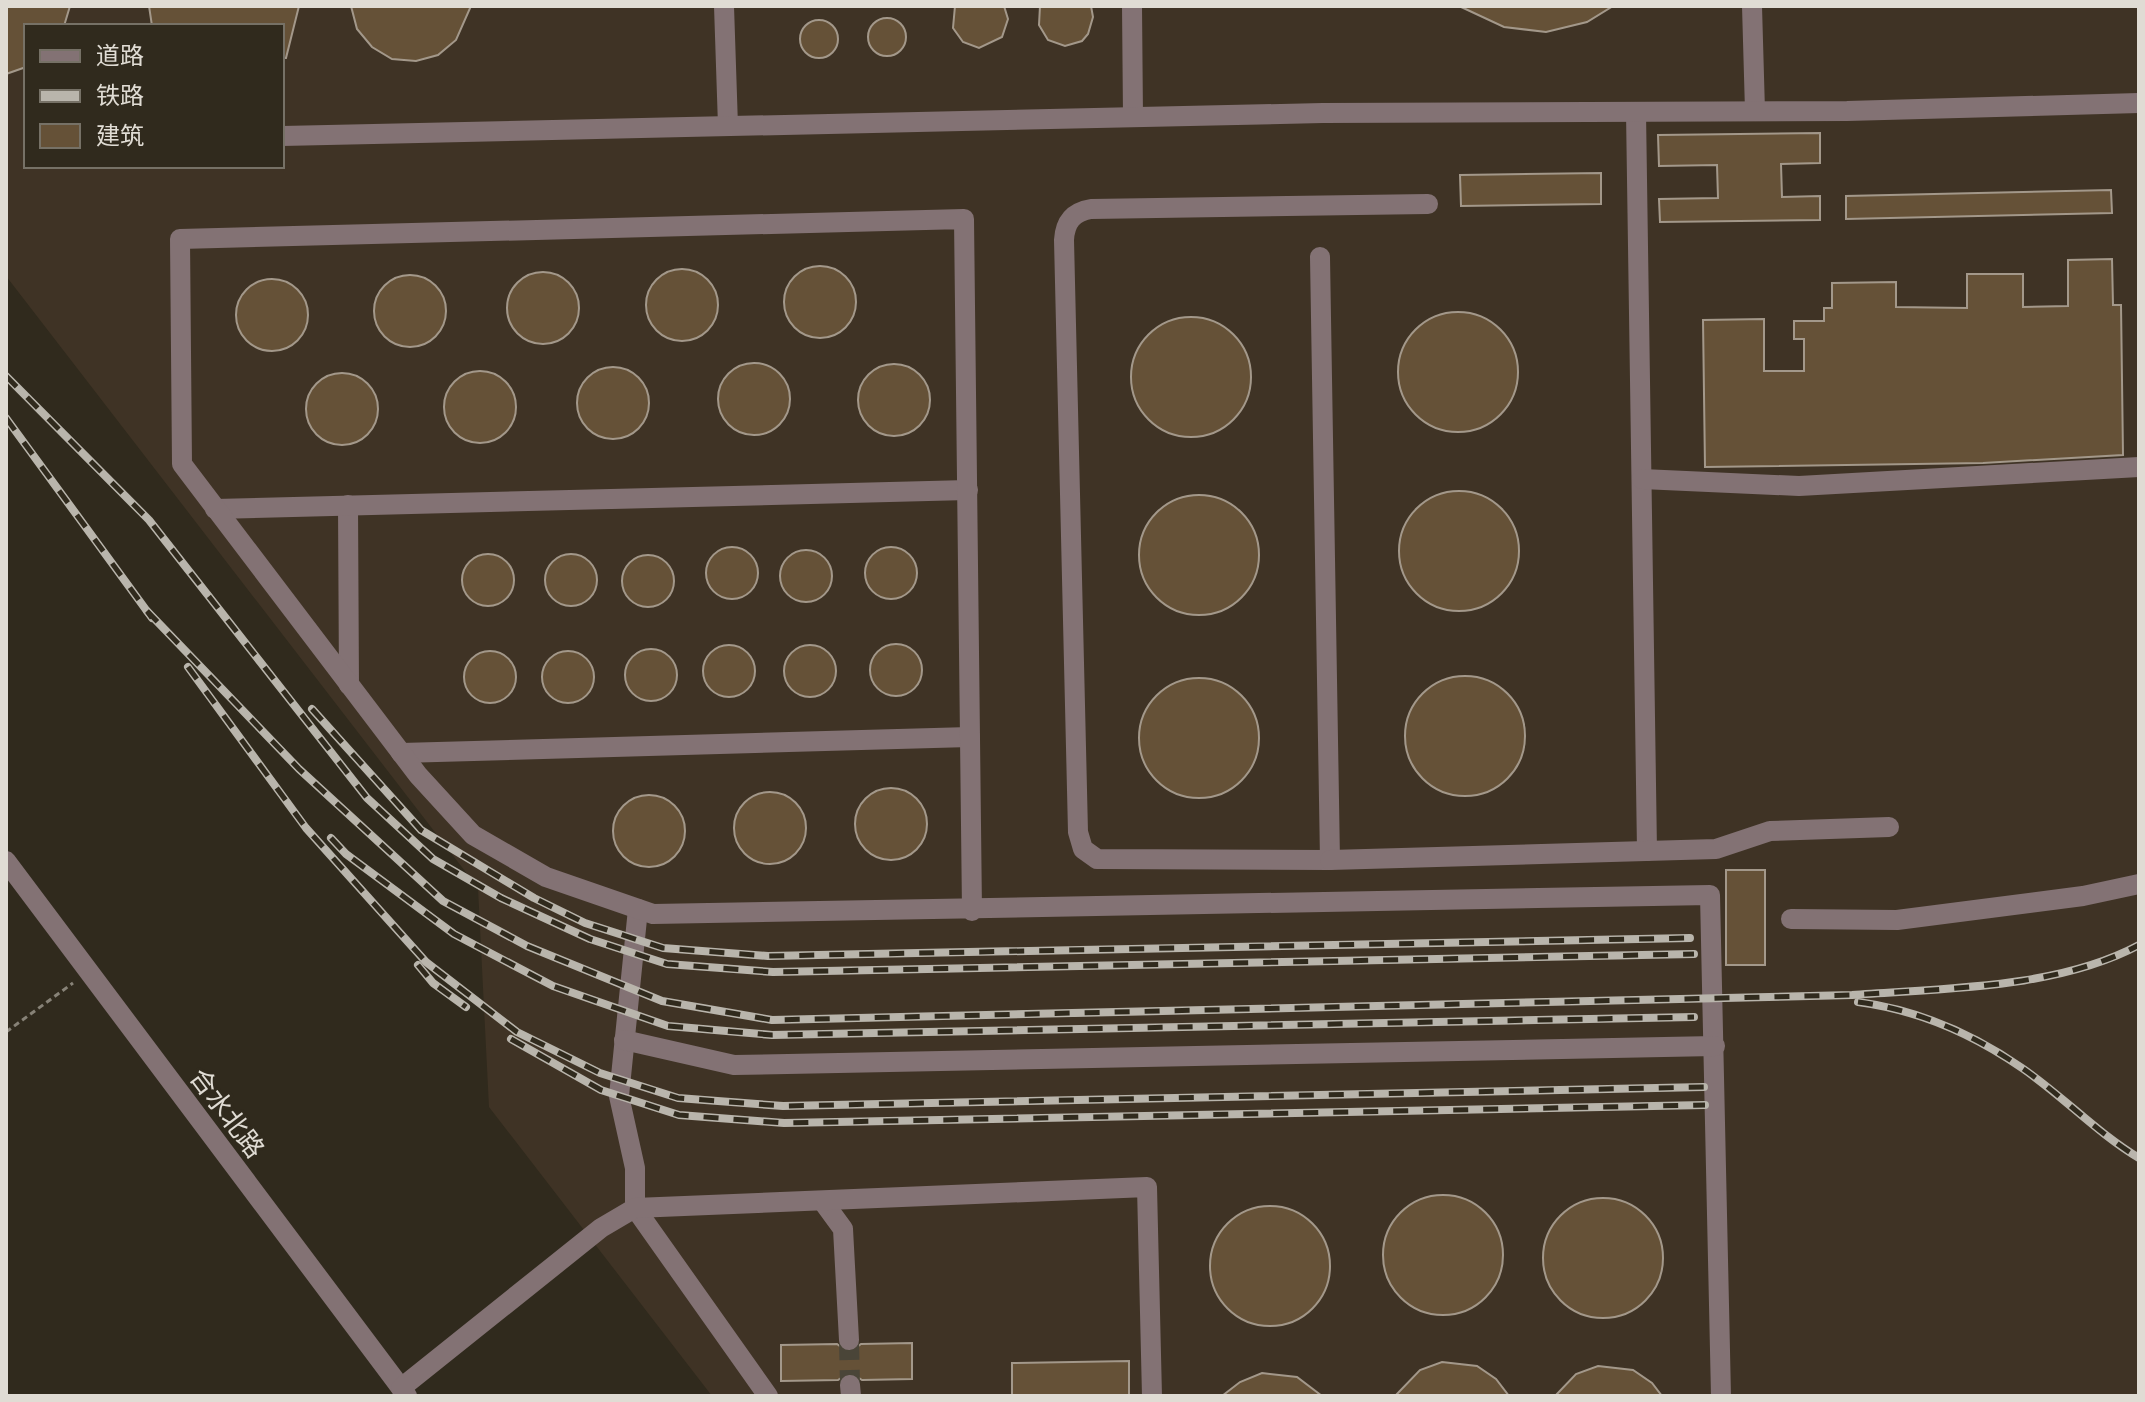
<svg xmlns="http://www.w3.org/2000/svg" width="2145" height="1402" font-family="Manrope,'Noto Sans SC',sans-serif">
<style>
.industrial{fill:#3f3325;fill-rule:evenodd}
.building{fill:#655137;stroke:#a3988a;stroke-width:2}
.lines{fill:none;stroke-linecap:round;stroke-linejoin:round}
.minor-tunnel{stroke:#4a4538;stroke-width:20;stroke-dasharray:20 10;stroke-linecap:butt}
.path{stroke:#878277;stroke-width:3;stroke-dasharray:6 4;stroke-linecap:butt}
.minor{stroke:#837274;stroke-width:20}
.rail-casing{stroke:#b9b5ac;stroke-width:8}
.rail{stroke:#302a1d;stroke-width:5;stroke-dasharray:15;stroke-linecap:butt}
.labels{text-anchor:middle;stroke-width:6;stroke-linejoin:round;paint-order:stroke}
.street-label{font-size:26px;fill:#e0dcd4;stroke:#302a1d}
</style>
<rect width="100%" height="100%" fill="#302a1d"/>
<path class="industrial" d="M 6,6 L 2139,6 L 2139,1396 L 712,1396 L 489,1107 L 478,888 L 6,276 ZM 26,26 L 282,26 L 282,166 L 26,166 Z"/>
<g class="building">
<polygon points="6,6 70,6 64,26 26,26 26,67 6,74"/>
<polygon points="149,6 299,6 286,58 282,58 282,26 152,26"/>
<polygon points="351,6 471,6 456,40 438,55 416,61 392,59 372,47 357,29"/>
<polygon points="955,6 1004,6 1008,19 1002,37 979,48 963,42 953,28"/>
<polygon points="1040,6 1091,6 1093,17 1088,34 1082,41 1065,46 1048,40 1039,25"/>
<polygon points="1459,6 1613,6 1587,22 1546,32 1504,27"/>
<circle cx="887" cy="37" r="19"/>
<circle cx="819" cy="39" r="19"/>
<polygon points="1820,133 1820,163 1781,164 1782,197 1820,196 1820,220 1660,222 1659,199 1718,198 1717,165 1659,166 1658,135"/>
<polygon points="1601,173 1601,204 1461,206 1460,175"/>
<polygon points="2111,190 2112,213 1846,219 1846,196"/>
<polygon points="2112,259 2113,305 2121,305 2123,455 1983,463 1705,467 1703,320 1764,319 1764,371 1804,371 1804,339 1794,339 1794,321 1824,321 1824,308 1832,308 1832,283 1896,282 1896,307 1967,308 1967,274 2023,274 2023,307 2068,306 2068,260"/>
<circle cx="820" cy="302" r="36"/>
<circle cx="682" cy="305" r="36"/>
<circle cx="543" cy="308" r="36"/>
<circle cx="410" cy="311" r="36"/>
<circle cx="272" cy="315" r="36"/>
<circle cx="1458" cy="372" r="60"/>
<circle cx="1191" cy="377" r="60"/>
<circle cx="754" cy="399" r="36"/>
<circle cx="894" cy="400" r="36"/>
<circle cx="613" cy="403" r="36"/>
<circle cx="480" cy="407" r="36"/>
<circle cx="342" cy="409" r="36"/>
<circle cx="1459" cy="551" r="60"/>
<circle cx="1199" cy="555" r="60"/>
<circle cx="891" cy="573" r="26"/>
<circle cx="732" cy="573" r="26"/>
<circle cx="806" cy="576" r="26"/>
<circle cx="571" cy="580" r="26"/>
<circle cx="488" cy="580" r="26"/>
<circle cx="648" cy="581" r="26"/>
<circle cx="896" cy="670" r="26"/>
<circle cx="810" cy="671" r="26"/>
<circle cx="729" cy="671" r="26"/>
<circle cx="651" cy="675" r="26"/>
<circle cx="568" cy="677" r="26"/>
<circle cx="490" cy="677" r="26"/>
<circle cx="1465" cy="736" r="60"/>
<circle cx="1199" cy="738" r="60"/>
<circle cx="891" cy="824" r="36"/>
<circle cx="770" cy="828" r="36"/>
<circle cx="649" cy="831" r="36"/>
<rect x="1726" y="870" width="39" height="95"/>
<circle cx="1443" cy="1255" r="60"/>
<circle cx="1603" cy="1258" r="60"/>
<circle cx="1270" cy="1266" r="60"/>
<polygon points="912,1343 912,1379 862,1380 850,1372 838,1380 781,1381 781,1345 837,1344 849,1353 861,1344"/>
<polygon points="1129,1361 1129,1396 1012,1396 1012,1363"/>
<polygon points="1442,1362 1477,1366 1496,1379 1509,1396 1395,1396 1420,1370"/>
<polygon points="1598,1366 1633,1370 1652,1383 1662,1396 1555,1396 1576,1374"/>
<polygon points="1262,1373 1297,1377 1322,1396 1222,1396 1240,1382"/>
</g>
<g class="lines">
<polyline class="minor-tunnel" points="849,1340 850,1385"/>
<polyline class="path" points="6,1032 73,983"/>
<g class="minor">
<polyline points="724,6 728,126"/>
<polyline points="1132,6 1133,117"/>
<polyline points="1752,6 1755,111"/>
<polyline points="1636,112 1647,851"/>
<polyline points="282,136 1323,113 1847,111 2139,103"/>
<path d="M 1320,257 L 1330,860 L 1097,859 L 1083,849 L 1078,832 L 1064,240 C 1065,222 1073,212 1091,209 L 1428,204"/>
<polyline points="1642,479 1799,486 2139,467"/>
<polyline points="348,505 349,685"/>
<polyline points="215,509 968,490"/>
<polyline points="401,753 970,737"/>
<polyline points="1330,860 1716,849 1770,831 1889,827"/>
<polyline points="6,861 407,1396"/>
<polyline points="638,909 619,1096 635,1168 635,1208 768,1396"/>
<polyline points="972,911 964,219 180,239 182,464 418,775 473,835 546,877 653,914 1710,895 1721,1396"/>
<polyline points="1791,919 1897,920 2083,896 2139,884"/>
<polyline points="624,1040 734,1065 1715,1046"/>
<polyline points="824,1203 843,1229 849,1340"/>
<polyline points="850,1385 851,1396"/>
<polyline points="401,1388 601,1228 635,1208 1147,1187 1152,1396"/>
</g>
<defs>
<g id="rail">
<polyline points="6,376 149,520 367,798 433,859 501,898 590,939 667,964 773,972 1694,954"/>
<polyline points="6,418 152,618"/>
<path d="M 147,611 L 299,769 L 443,901 L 527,946 L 662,1001 L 772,1020 L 1852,995 C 1944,988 2057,989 2139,945"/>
<polyline points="188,667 306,828 426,962 517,1032 600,1073 678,1098 783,1106 1704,1087"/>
<polyline points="312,709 421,830 534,898 585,923 663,948 768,956 1690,938"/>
<polyline points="331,838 346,854 454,934 553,986 668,1026 772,1035 1694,1017"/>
<polyline points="418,965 433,983 466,1007"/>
<path d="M 1858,1002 C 1918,1010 1973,1034 2022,1068 C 2063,1096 2097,1133 2139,1158"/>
<polyline points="511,1039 601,1090 679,1115 784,1123 1705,1105"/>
</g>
</defs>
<use href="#rail" class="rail-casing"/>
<use href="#rail" class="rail"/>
</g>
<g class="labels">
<g class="street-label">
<text transform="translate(227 1113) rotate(53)" y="9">合水北路</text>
</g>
</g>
<rect width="2145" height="1402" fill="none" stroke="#e0dcd4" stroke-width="16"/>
<rect x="24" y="24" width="260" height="144" fill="#302a1d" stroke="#767166" stroke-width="2"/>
<rect x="40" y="50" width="40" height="12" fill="#837274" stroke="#767166" stroke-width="2"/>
<text x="96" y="64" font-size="24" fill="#e0dcd4">道路</text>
<rect x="40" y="90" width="40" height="12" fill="#b9b5ac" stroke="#767166" stroke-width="2"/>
<text x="96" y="104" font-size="24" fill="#e0dcd4">铁路</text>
<rect x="40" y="124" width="40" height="24" fill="#655137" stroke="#767166" stroke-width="2"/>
<text x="96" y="144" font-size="24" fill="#e0dcd4">建筑</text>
</svg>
